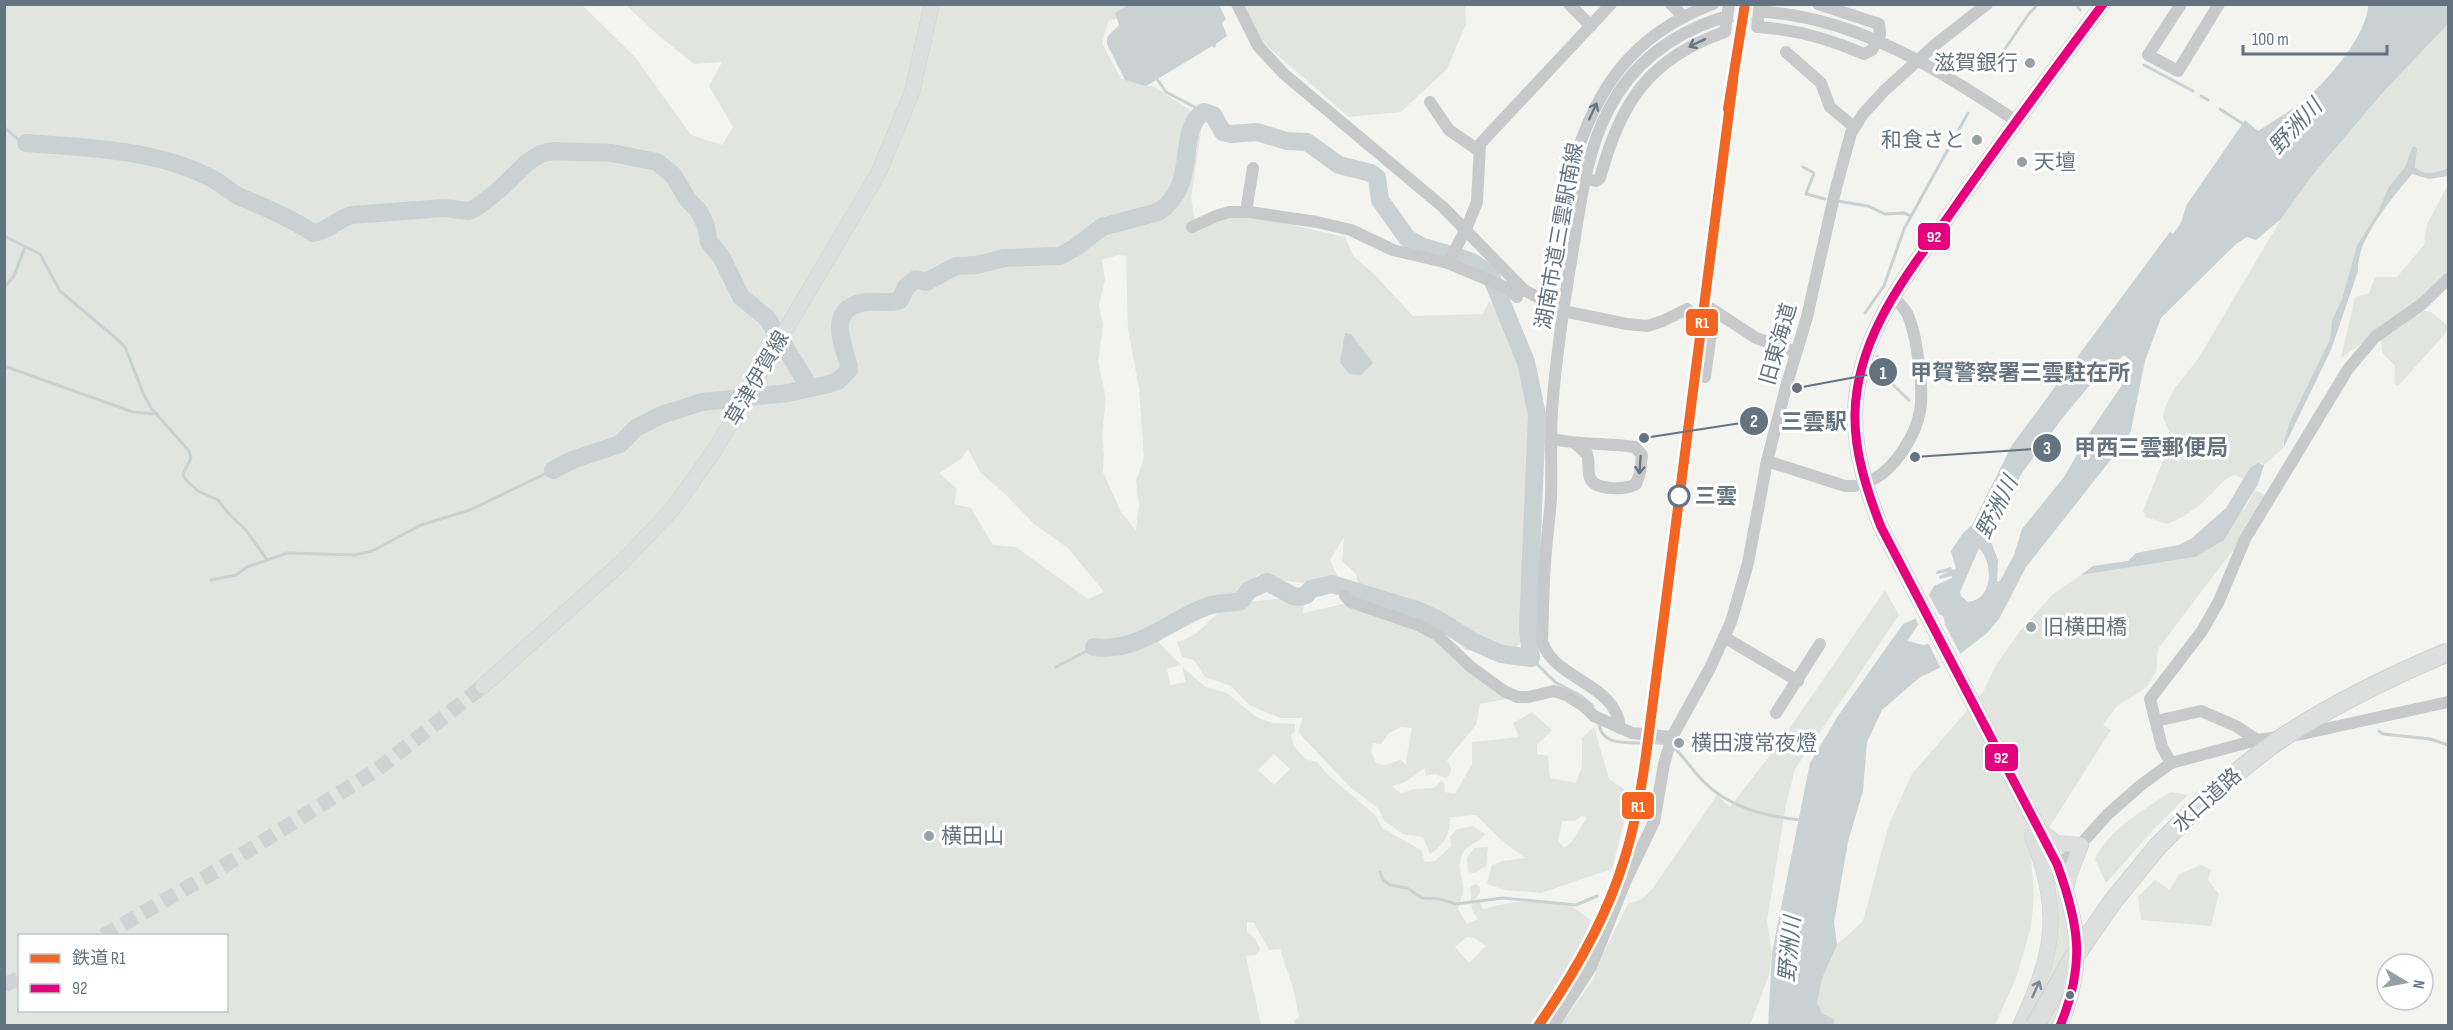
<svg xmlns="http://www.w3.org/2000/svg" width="2453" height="1030" font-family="'Sofia Sans Condensed','Noto Sans JP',sans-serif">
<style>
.green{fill:#e2e5df;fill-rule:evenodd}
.water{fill:#c9d1d3;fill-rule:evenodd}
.pier{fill:#f3f3f0}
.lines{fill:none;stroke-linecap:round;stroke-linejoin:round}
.stream{stroke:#c9d1d3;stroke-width:3}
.river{stroke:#c9d1d3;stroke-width:18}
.minor-tunnel{stroke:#cfd3d4;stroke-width:12;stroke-dasharray:12 6;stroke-linecap:butt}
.major-tunnel{stroke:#cfd3d4;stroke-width:15;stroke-dasharray:15 8;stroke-linecap:butt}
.major-casing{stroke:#d0d1d0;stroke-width:16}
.highway-casing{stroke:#d1d1d1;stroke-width:20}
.minor{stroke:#c8c9ca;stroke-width:12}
.major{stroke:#dddede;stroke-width:15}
.highway{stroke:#dddede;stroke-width:18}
.highway-bridge-casing{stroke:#d1d1d1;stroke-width:20;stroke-linecap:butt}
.highway-bridge{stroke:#dddede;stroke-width:18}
.bus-1-casing{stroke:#fff;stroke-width:14}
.bus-1{stroke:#e5007d;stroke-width:9}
.rail-1-casing{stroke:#fff;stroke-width:15}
.rail-1{stroke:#f26522;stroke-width:10}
.oneway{stroke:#687784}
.oneway2{stroke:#7b8893}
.poi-dot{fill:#95a0a7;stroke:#fff;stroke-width:2}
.stop-dot{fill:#fff;stroke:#637380;stroke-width:3}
.bus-dot{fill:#637380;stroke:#fff;stroke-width:2}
.labels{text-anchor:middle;stroke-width:6;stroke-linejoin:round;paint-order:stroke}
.poi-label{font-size:21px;fill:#637380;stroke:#fff;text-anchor:start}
.street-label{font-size:21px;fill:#637380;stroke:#fff}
.stop-label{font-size:21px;font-weight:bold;fill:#637380;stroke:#fff;text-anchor:start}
.water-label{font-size:22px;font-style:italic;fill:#5f767e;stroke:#fff}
.leader{fill:none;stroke:#637380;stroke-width:2}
.callout-dot{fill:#637380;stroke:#fff;stroke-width:2}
.mark-label{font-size:18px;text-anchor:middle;font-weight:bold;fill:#fff}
.callout-label{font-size:22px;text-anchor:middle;font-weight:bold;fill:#637380;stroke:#fff;stroke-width:6;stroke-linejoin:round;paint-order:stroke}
.line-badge{stroke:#fff;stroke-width:2}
.badge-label{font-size:16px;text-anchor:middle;font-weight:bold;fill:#fff}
</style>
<rect width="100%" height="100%" fill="#f3f3f0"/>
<g class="green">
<path d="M 5,5 L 582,5 L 635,57 L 691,135 L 722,145 L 733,127 L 709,86 L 722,62 L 694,64 L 658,35 L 626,5 L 1147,5 L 1146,15 L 1109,20 L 1102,43 L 1121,79 L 1155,87 L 1203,119 L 1191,198 L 1197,232 L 1224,218 L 1257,217 L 1345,237 L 1354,257 L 1374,274 L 1413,316 L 1483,314 L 1489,301 C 1515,336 1525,349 1534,392 L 1529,602 L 1526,637 L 1506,657 L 1497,659 L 1478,651 L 1465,650 L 1453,634 L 1430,618 L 1362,599 L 1356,574 L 1342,561 L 1344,537 L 1330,560 L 1339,579 C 1307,585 1289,584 1258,574 L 1245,589 L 1155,626 L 1154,635 L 1161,645 L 1181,665 L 1167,669 L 1170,685 L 1186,682 L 1182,667 L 1206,687 L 1227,693 L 1256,717 L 1273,723 L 1295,724 L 1295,731 L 1291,735 L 1294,746 L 1305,759 L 1317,762 L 1329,776 L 1375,815 L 1382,828 L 1421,850 L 1425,862 L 1435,861 L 1451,846 L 1450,837 L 1457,829 L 1473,826 L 1485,834 C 1480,843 1465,844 1461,857 C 1458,868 1463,880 1463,890 C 1463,895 1459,903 1458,909 L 1467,924 L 1478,919 L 1472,910 L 1470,887 L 1476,884 L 1480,887 L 1480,893 L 1474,901 L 1479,902 L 1483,909 C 1508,902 1543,896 1568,905 C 1576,908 1585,916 1592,921 L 1565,976 L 1531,1025 L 1296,1025 L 1294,1021 L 1299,1017 L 1293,988 L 1280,949 L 1269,950 L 1254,923 L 1247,922 L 1247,932 L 1255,938 L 1260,949 L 1256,955 L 1246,956 L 1261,1025 L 5,1026 ZM 1119,255 L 1126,256 L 1128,329 L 1139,388 L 1144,458 L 1136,481 L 1139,504 L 1136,530 L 1121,512 L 1103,472 L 1104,454 L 1102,435 L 1106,398 L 1098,362 L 1103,325 L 1099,305 L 1105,280 L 1102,260 ZM 968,449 L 980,472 L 1005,494 L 1034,524 L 1068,548 L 1104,592 L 1088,599 L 1016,547 L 993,545 L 971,508 L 954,504 L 957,489 L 939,473 L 961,459 ZM 1274,754 L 1290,769 L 1274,785 L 1258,770 ZM 20,936 L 226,936 L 226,1010 L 20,1010 ZM 1467,937 L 1474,938 L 1486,946 L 1469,963 L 1455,947 Z"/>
<polygon points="1241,5 1465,5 1466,24 1447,69 1401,112 1349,117 1259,39"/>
<path d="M 2448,24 L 2448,168 C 2437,172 2425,177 2415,167 L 2417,149 L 2412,148 L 2405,167 L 2388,188 L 2378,212 L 2357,245 L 2342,299 L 2332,320 L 2330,339 L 2291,419 L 2283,445 L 2284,447 L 2264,465 L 2262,463 L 2250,468 L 2244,479 L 2234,475 C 2223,479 2217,489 2208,497 C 2197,509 2182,518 2167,524 L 2146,517 L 2143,511 L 2168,448 L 2169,431 L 2163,417 L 2164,410 L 2174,389 L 2198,359 L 2281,219 L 2311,177 L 2385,90 Z"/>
<polygon points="2448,185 2448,274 2420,302 2341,358 2355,297 2369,293 2375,277 2397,277 2424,245 2427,224"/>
<polygon points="2421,310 2431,312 2448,326 2445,334 2398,386 2394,384 2395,366 2382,352 2381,335"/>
<polygon points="2255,490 2267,496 2235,547 2158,649 2156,672 2146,688 2117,706 2103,725 2111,730 2031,856 2034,896 2031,927 2016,978 1995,1025 1834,1025 1834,1019 1822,1013 1817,1003 1822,979 1837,945 1863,921 1889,824 1912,774 1983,692 1996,665 2020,631 2052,595 2081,575 2195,557 2245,508"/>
<polygon points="1885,590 1899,615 1795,769 1786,805 1767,921 1772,953 1769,975 1750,1025 1560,1026 1593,980 1604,952 1628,904 1642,899 1653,888 1717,795 1730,807 1780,742"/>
<path d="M 1291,597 L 1304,605 L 1303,613 L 1348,603 L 1387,617 L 1423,619 L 1444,646 L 1510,698 L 1480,704 L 1476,725 L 1447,760 L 1451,768 L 1450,775 L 1446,778 L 1434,774 L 1426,776 L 1425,768 L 1403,783 L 1392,786 L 1401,794 L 1413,789 L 1434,788 L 1441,781 L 1445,784 L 1445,792 L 1455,794 L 1472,764 L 1472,742 L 1519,737 L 1513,723 L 1532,712 L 1552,730 L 1537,745 L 1537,754 L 1548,756 L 1550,778 L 1576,783 L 1582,766 L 1582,738 L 1594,727 L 1609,779 L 1631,794 L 1612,869 L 1541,893 L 1505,890 L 1487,884 L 1492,865 L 1503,861 L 1525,858 L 1501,840 L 1476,815 L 1450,817 C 1450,835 1444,845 1430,854 L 1423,837 L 1403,834 L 1383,820 L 1379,809 L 1350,787 L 1298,732 L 1303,718 L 1280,718 L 1249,705 L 1231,686 L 1205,677 L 1194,660 L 1182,657 L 1177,642 C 1203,634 1203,624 1222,610 C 1238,599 1272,601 1291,597 ZM 1401,727 L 1412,728 L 1406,760 L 1407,765 L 1400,760 L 1385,765 L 1376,763 L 1371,751 L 1373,743 L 1381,744 L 1389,733 ZM 1581,816 L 1587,817 L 1571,843 L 1564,848 L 1558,841 L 1562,821 L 1575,821 Z"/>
<path d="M 2170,792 L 2188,795 L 2154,829 L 2106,883 L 2095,859 C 2109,829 2144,810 2170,792 Z"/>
<polygon points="1488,847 1486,866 1475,873 1468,872 1467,858 1474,848"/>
<polygon points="2201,865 2211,870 2208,880 2219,894 2211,926 2141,920 2138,897 2155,880 2170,890 2179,874"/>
<path d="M 2064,889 L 2074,937 L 2057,1025 L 2025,1026 C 2051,976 2062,948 2057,891 Z"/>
</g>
<g class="water">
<polygon points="1128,5 1219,5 1226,19 1222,23 1227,36 1216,44 1215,48 1212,46 1146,86 1125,80 1107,44 1107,37 1119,25 1115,13"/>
<path d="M 2368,5 L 2448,5 L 2448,24 L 2385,90 L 2311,177 L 2281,219 L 2256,240 L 2247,237 L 2236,244 L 2161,318 L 2145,361 L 2131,430 L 2128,438 L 2026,567 L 1999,619 L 1987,633 L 1947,664 L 1919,678 L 1882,710 L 1867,742 L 1863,791 L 1848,842 L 1834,922 L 1837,945 L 1822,979 L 1817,1003 L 1822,1013 L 1834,1019 L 1834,1025 L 1768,1026 L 1772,953 L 1810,763 L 1838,716 L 1903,624 L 1915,619 L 1934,586 L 1952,578 L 1952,576 L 1940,579 L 1939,576 L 1949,572 L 1936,574 L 1937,571 L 1951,567 L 1952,570 L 1956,569 L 1951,551 L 1963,533 L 1972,525 L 2012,445 L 2170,232 L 2173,234 L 2181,223 L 2186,206 L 2245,120 L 2258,131 C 2274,120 2293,110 2308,97 C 2329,79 2368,33 2368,5 ZM 2124,355 L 2133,363 L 2128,376 L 2090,432 L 2064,477 L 2022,529 L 2014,555 L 2000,581 L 1997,582 L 1998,560 L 1991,542 L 1993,524 L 2022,473 L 2060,421 L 2090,385 ZM 1979,548 C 1994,563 1993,600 1968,602 L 1961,596 L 1960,592 ZM 1936,613 L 1943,616 L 1945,623 L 1934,642 L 1924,645 L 1907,641 L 1925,615 Z"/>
<path d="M 2415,146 L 2417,149 L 2415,167 C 2425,177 2437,172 2448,168 L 2448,176 L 2429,179 L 2412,174 C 2393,197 2356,240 2358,271 L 2331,350 L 2284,447 L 2284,441 L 2291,419 L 2330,339 L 2332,320 L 2342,299 L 2357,245 L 2378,212 L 2388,188 L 2405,167 L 2412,148 Z"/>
<polygon points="1345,333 1351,334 1373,363 1361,375 1349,374 1340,362"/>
<polygon points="2258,463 2264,465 2258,484 2224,540 2195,557 2081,575 2093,566 2128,561 2136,553 2179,545 2192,538 2226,508 2250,468"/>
</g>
<polygon class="pier" points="1927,591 1962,657 1942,670 1927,641 1932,640 1941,626 1940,618 1936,616 1927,618 1919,626 1914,615"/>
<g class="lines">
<g class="stream">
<polyline points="2076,4 2080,10"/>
<polyline points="2144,65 2193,91"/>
<polyline points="1992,68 2028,15 2038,4"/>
<polyline points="1157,79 1166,92 1204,112"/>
<polyline points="2201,96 2208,100"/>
<polyline points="2220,109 2246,126"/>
<polyline points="4,127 21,142 26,143"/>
<polyline points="1803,167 1814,173 1806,194 1825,199"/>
<polyline points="1837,201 1868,206 1885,214 1904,213 1911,216"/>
<polyline points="4,236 40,254 60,291 118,340 125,347 144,395 151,408 189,451 191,458 183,474 185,479 198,491 218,500 229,514 246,530 267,560"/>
<polyline points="4,288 14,276 25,247"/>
<polyline points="1865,313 1884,286 1904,229 1968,113"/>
<polyline points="1877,356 1890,382 1909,400"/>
<polyline points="4,366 133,412 156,414"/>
<polyline points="211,580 236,575 247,567 287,553 355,555 372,551 421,525 470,510 553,470"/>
<polyline points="1531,658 1555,682 1581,696 1593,706"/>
<polyline points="1056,667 1094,647"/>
<path d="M 1599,721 C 1599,753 1645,739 1666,744"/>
<polyline points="2379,731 2383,734 2430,739 2448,745"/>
<path d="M 1672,746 C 1684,756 1692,770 1703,781 C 1729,808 1765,816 1800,820"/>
<polyline points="1380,872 1383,880 1390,885 1407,888 1422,898 1440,899 1456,904 1503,898 1576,905 1597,896"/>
</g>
<g class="river">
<path d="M 26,143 C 88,148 154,149 211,178 C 221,183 229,191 238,196 C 264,207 289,217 313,233 C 329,231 337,219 352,215 L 444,208 L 469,211 L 477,207 L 499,190 L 528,162 L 540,154 L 553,151 L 612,153 L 657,162 L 673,175 L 688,200 L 699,211 L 706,226 L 709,242 L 722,258 L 741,297 L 767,318 L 810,388"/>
<path d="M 553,470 L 572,460 L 620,444 L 636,428 L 661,415 L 702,402 L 788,393 L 829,384 L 838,381 L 849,370 L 849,366 C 841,340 827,307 867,302 C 879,301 889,304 900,300 L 906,287 L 916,279 L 926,282 L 956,266 L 977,265 L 1004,258 L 1060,256 L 1076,247 L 1102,227 L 1158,212 C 1200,186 1175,129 1204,112 L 1213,115 L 1223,132 L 1231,134 L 1257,132 L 1287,141 L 1307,142 L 1339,165 L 1371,173 L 1377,178 L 1380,200 L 1407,238 L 1423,247 L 1447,254"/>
<path d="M 1094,647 C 1137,653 1169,621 1205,607 C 1216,602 1229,604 1241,601 L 1249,590 L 1267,582 L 1293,596 L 1299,597 L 1306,595 L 1311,589 L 1332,584 L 1417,610 L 1437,619 L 1474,642 L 1501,654 L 1531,658 L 1528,628 L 1537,415 L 1526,362 L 1490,274 L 1472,262 L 1458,257"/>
</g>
<polyline class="minor-tunnel" points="1721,18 1766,12"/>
<g class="major-tunnel">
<polyline points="103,936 216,871 378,769 483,686"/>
<polyline points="4,985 20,978"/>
</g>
<defs>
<g id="major">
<polyline points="483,686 620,564 672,510 714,451 879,172 912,92 932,4"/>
<polyline points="2042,832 2056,843 2081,845 2070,873 2066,889"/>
<path d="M 2020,1026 C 2054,953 2062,913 2032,836"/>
<path d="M 2060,1026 C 2086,964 2079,924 2057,864 L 1881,527 C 1867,491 1854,452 1855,413 C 1857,332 1912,269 1955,207 C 2003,138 2053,71 2103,4"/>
</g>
<polyline id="highway" points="2113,901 2158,846 2198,806"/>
</defs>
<use href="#major" class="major-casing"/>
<use href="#highway" class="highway-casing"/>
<g class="minor">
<polyline points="1237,4 1258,46 1284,74 1443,207 1524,290 1563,311 1627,324 1647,326 1663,321 1687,309"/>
<polyline points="1569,4 1591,26"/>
<polyline points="1671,4 1683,16"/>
<path d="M 1713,4 C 1633,34 1595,88 1572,169 L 1577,177 L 1596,181 L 1600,178 C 1620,103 1649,58 1725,32 L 1729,4"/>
<path d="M 1760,4 L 1757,27 C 1795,29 1828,38 1864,54 L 1872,50 L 1880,34 L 1879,24 L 1818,4"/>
<polyline points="2181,4 2148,55 2178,71 2219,4"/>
<path d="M 1766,12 C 1859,19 1939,70 2015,120"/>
<polyline points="1786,52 1821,83 1830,107 1854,127"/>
<polyline points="1430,102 1449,130 1478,150"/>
<polyline points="1246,212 1253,168"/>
<polyline points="1192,227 1216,216 1229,212 1249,212 1317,222 1351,230 1393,250 1448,263 1466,229 1477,202 1480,144 1611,4"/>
<polyline points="1448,263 1507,288 1517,297"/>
<polyline points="1710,308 1756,338 1796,352"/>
<polyline points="1705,377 1714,311"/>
<path d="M 1553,439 C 1580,445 1607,443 1635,447 L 1642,455 L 1640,473 L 1636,484 C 1627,490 1595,491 1590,478 C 1587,470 1590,462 1587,454 L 1576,444"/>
<polyline points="1767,461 1845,486 1855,486"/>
<path d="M 1874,479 C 1895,468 1916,435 1920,411 C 1924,388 1917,337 1908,315 C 1904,307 1899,303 1893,297"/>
<polyline points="1345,596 1351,602 1418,625 1437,635 1471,667 1504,691 1517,697 1528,697 1554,691 1566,695 1585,707 1594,716 1632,733 1672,737"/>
<polyline points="1724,637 1798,681"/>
<polyline points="1776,713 1820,644"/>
<polyline points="2156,721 2201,711 2236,726 2257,740"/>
<path d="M 1620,728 C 1616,682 1554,681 1542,641 C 1543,615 1543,589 1545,564 C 1546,541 1550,519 1551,496 C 1552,468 1550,439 1552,410 C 1556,356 1564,302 1573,249 C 1581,201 1586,152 1609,109 C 1633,62 1672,34 1721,18"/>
<polyline points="2171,763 2162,747 2150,699 2202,631 2219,601 2245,539 2348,369 2375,337 2422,304 2448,279"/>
<polyline points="2057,864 2071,855 2108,814 2141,785 2171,763 2257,740 2302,734 2448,702"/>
<polyline points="1553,1026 1591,967 1626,880 1654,822 1664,764 1672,737 1710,668 1731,622 1748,563 1767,461 1786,387 1807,317 1836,188 1851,133 1863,114 1885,90 1936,44 1987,4"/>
</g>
<use href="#major" class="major"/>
<use href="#highway" class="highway"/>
<defs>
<g id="highway-bridge">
<path d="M 2198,806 C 2223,784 2249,761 2276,742 C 2330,705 2389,677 2448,652"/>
<polyline points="2035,1026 2070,963 2113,901"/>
</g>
</defs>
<use href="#highway-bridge" class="highway-bridge-casing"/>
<use href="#highway-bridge" class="highway-bridge"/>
<defs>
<path id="bus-1" d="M 2060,1026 C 2086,964 2079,924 2057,864 L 1881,527 C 1867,491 1854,452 1855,413 C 1857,332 1912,269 1955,207 C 2003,138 2053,71 2103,4"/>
</defs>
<use href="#bus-1" class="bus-1-casing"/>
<use href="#bus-1" class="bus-1"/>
<defs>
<g id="rail-1">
<polyline points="1728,109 1745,4"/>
<path d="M 1538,1026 C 1572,977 1607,917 1624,860 C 1636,823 1642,785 1647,748 L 1733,81"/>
</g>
</defs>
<use href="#rail-1" class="rail-1-casing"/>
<use href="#rail-1" class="rail-1"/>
</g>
<defs><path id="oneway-shaft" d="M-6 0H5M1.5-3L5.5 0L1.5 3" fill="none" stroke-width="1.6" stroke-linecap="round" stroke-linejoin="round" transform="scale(1.5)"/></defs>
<g class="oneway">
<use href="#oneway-shaft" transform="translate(1697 43) rotate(155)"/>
<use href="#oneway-shaft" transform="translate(1593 111) rotate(-65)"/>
<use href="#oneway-shaft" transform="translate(1640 465) rotate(94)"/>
</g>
<use class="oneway2" href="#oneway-shaft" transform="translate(2036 989) rotate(-66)"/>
<g class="poi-dot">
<circle cx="2030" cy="63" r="6"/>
<circle cx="1977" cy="140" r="6"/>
<circle cx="2022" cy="162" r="6"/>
<circle cx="2031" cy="627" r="6"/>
<circle cx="1679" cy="743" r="6"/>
<circle cx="929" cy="836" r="6"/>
</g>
<circle class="stop-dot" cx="1679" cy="496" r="10"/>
<circle class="bus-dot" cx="2070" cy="995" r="5"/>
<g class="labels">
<g class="poi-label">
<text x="2018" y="70" text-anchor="end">滋賀銀行</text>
<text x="1965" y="147" text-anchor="end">和食さと</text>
<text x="2034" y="169">天壇</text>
<text x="2043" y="634">旧横田橋</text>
<text x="1691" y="750">横田渡常夜燈</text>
<text x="941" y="843">横田山</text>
</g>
<g class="street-label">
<text transform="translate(1559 236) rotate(-80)" y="7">湖南市道三雲駅南線</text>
<text transform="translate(1778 344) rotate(-74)" y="7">旧東海道</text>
<text transform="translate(757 378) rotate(-60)" y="7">草津伊賀線</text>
<text transform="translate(2207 800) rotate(-42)" y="7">水口道路</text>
</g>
<g class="stop-label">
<text x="1695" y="503">三雲</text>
</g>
<g class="water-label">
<text transform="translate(2295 126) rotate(-47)" y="8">野洲川</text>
<text transform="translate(1996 507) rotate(-63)" y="8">野洲川</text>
<text transform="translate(1789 949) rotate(-85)" y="8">野洲川</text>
</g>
</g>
<path class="leader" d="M1797 388L1883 372M1644 438L1754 421M1915 457L2047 448"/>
<g class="callout-dot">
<circle cx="1797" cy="388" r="6"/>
<circle cx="1644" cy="438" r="6"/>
<circle cx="1915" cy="457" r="6"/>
<circle cx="1883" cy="372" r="15"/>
<circle cx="1754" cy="421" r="15"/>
<circle cx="2047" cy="448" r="15"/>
</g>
<g class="mark-label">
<text x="1883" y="379">1</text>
<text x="1754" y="427">2</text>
<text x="2047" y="454">3</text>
</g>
<g class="callout-label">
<text x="2020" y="380">甲賀警察署三雲駐在所</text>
<text x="1814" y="429">三雲駅</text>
<text x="2151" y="455">甲西三雲郵便局</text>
</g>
<g class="line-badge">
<rect x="1917" y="222" width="34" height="29" rx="6" fill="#e5007d"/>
<rect x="1685" y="308" width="34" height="29" rx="6" fill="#f26522"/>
<rect x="1984" y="743" width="35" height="29" rx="6" fill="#e5007d"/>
<rect x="1621" y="791" width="34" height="29" rx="6" fill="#f26522"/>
</g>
<g class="badge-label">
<text x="1934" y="242">92</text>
<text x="1702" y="328">R1</text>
<text x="2001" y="763">92</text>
<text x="1638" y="812">R1</text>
</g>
<rect width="2453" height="1030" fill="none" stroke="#637380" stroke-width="12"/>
<rect x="18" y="934" width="210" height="78" fill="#ffffff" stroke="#c1c7cc" stroke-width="1.5"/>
<rect x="30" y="954" width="30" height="9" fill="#f26522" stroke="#c1c7cc" stroke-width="1.5"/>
<text x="72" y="964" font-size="18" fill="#637380">鉄道 R1</text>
<rect x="30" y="984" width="30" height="9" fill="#e5007d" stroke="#c1c7cc" stroke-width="1.5"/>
<text x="72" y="994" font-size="18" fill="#637380">92</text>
<g transform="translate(2405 982) rotate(100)"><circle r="28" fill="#ffffff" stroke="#c1c7cc" stroke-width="1.5"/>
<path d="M0-4.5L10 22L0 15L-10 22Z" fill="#95a0a7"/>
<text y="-9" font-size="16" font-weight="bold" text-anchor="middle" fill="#637380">N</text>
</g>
<path d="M2243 45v9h144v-9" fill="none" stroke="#637380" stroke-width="3"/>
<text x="2252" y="45" font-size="18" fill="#637380" stroke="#ffffff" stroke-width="4.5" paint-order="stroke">100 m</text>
</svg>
